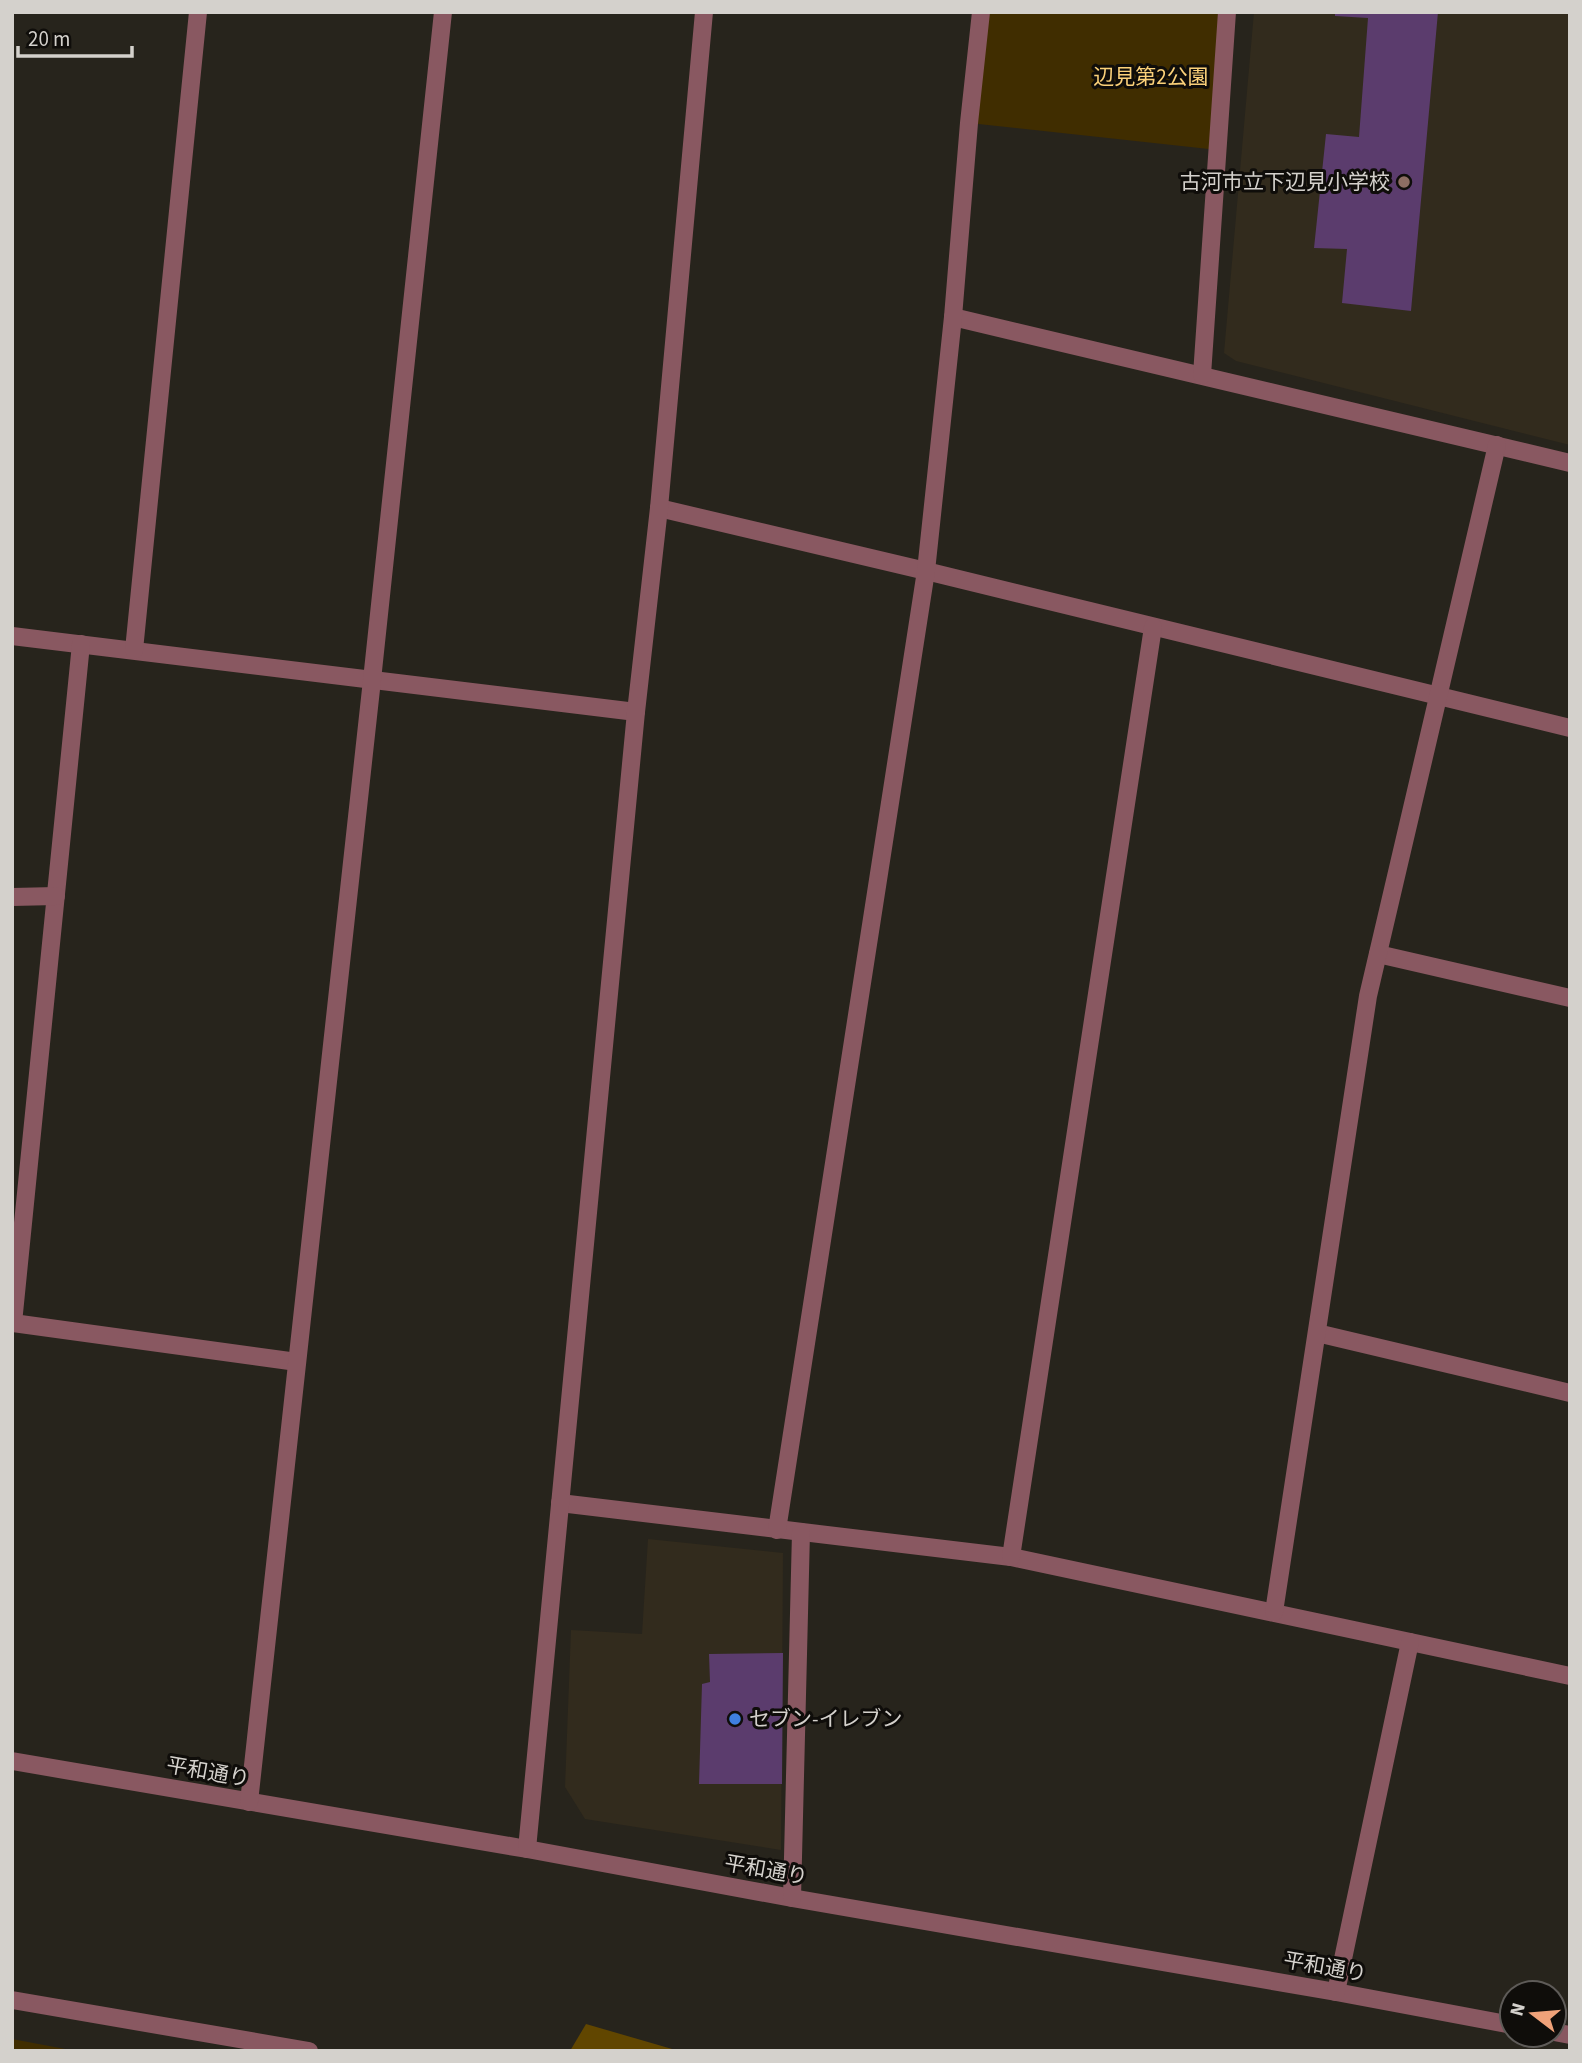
<svg xmlns="http://www.w3.org/2000/svg" width="1582" height="2063" font-family="'Source Sans 3','Noto Sans JP',sans-serif">
<style>
.built{fill:#322b1d}
.green{fill:#402d00}
.forest{fill:#614600}
.building{fill:#5b3c6d}
.lines{fill:none;stroke-linecap:round;stroke-linejoin:round}
.minor{stroke:#895861;stroke-width:18}
.education-dot{fill:#8d6e63;stroke:#0f0d0a;stroke-width:2.5}
.shop-dot{fill:#3f7fe0;stroke:#0f0d0a;stroke-width:2.5}
.labels{text-anchor:middle;stroke-width:6;stroke-linejoin:round;paint-order:stroke}
.park-label{font-size:21px;fill:#fbd179;stroke:#0f0d0a}
.poi-label{font-size:21px;fill:#d4d1cc;stroke:#0f0d0a;text-anchor:end}
.street-label{font-size:21px;fill:#d4d1cc;stroke:#0f0d0a}
</style>
<rect width="100%" height="100%" fill="#27241c"/>
<g class="built">
<polygon points="1254,12 1570,12 1570,445 1236,361 1224,353"/>
<polygon points="648,1539 783,1553 781,1850 585,1819 565,1787 571,1630 642,1634"/>
</g>
<g class="green">
<polygon points="981,12 1227,12 1218,150 969,123"/>
<polygon points="12,2039 76,2051 12,2051"/>
</g>
<polygon class="forest" points="586,2024 679,2051 570,2051"/>
<g class="building">
<polygon points="1335,12 1438,12 1411,311 1342,303 1347,249 1314,248 1326,134 1359,137 1368,18 1335,16"/>
<polygon points="783,1653 782,1784 699,1784 702,1684 710,1682 709,1654"/>
</g>
<g class="lines">
<g class="minor">
<polyline points="953,317 1570,463"/>
<polyline points="1202,375 1227,12"/>
<polyline points="659,508 926,571 1570,728"/>
<polyline points="12,636 636,712"/>
<polyline points="81,644 13,1323 297,1362"/>
<polyline points="134,650 198,12"/>
<polyline points="12,897 56,896"/>
<polyline points="1378,954 1570,998"/>
<polyline points="1317,1333 1570,1393"/>
<polyline points="560,1503 1011,1557 1570,1676"/>
<polyline points="777,1530 926,571 953,317 969,123 981,12"/>
<polyline points="1011,1557 1153,627"/>
<polyline points="1274,1612 1368,996 1497,445"/>
<polyline points="12,1761 527,1849 792,1898 1336,1992 1512,2025"/>
<polyline points="249,1802 372,680 443,12"/>
<polyline points="527,1849 636,712 659,508 704,12"/>
<polyline points="792,1898 801,1532"/>
<polyline points="1336,1992 1410,1642"/>
<polyline points="12,2000 309,2051"/>
<polyline points="1554,2032 1570,2035"/>
</g>
</g>
<circle class="education-dot" cx="1404" cy="182" r="7"/>
<circle class="shop-dot" cx="735" cy="1719" r="7"/>
<g class="labels">
<g class="park-label">
<text x="1151" y="84">辺見第2公園</text>
</g>
<g class="poi-label">
<text x="1390" y="189">古河市立下辺見小学校</text>
<text x="749" y="1726" text-anchor="start">セブン-イレブン</text>
</g>
<g class="street-label">
<text transform="translate(208 1772) rotate(10)" y="7">平和通り</text>
<text transform="translate(766 1870) rotate(10)" y="7">平和通り</text>
<text transform="translate(1325 1967) rotate(10)" y="7">平和通り</text>
</g>
</g>
<rect width="1582" height="2063" fill="none" stroke="#d4d1cc" stroke-width="28"/>
<g transform="translate(1533 2014) rotate(286)"><circle r="33" fill="#0f0d0a" stroke="#5e5b58" stroke-width="2"/>
<path d="M0-5L12 26L0 18L-12 26Z" fill="#f0a279"/>
<text y="-10" font-size="19" font-weight="bold" text-anchor="middle" fill="#d4d1cc">N</text>
</g>
<path d="M18 46v10h114v-10" fill="none" stroke="#d4d1cc" stroke-width="3.5"/>
<text x="28" y="46" font-size="21" fill="#d4d1cc" stroke="#0f0d0a" stroke-width="5" paint-order="stroke">20 m</text>
</svg>
